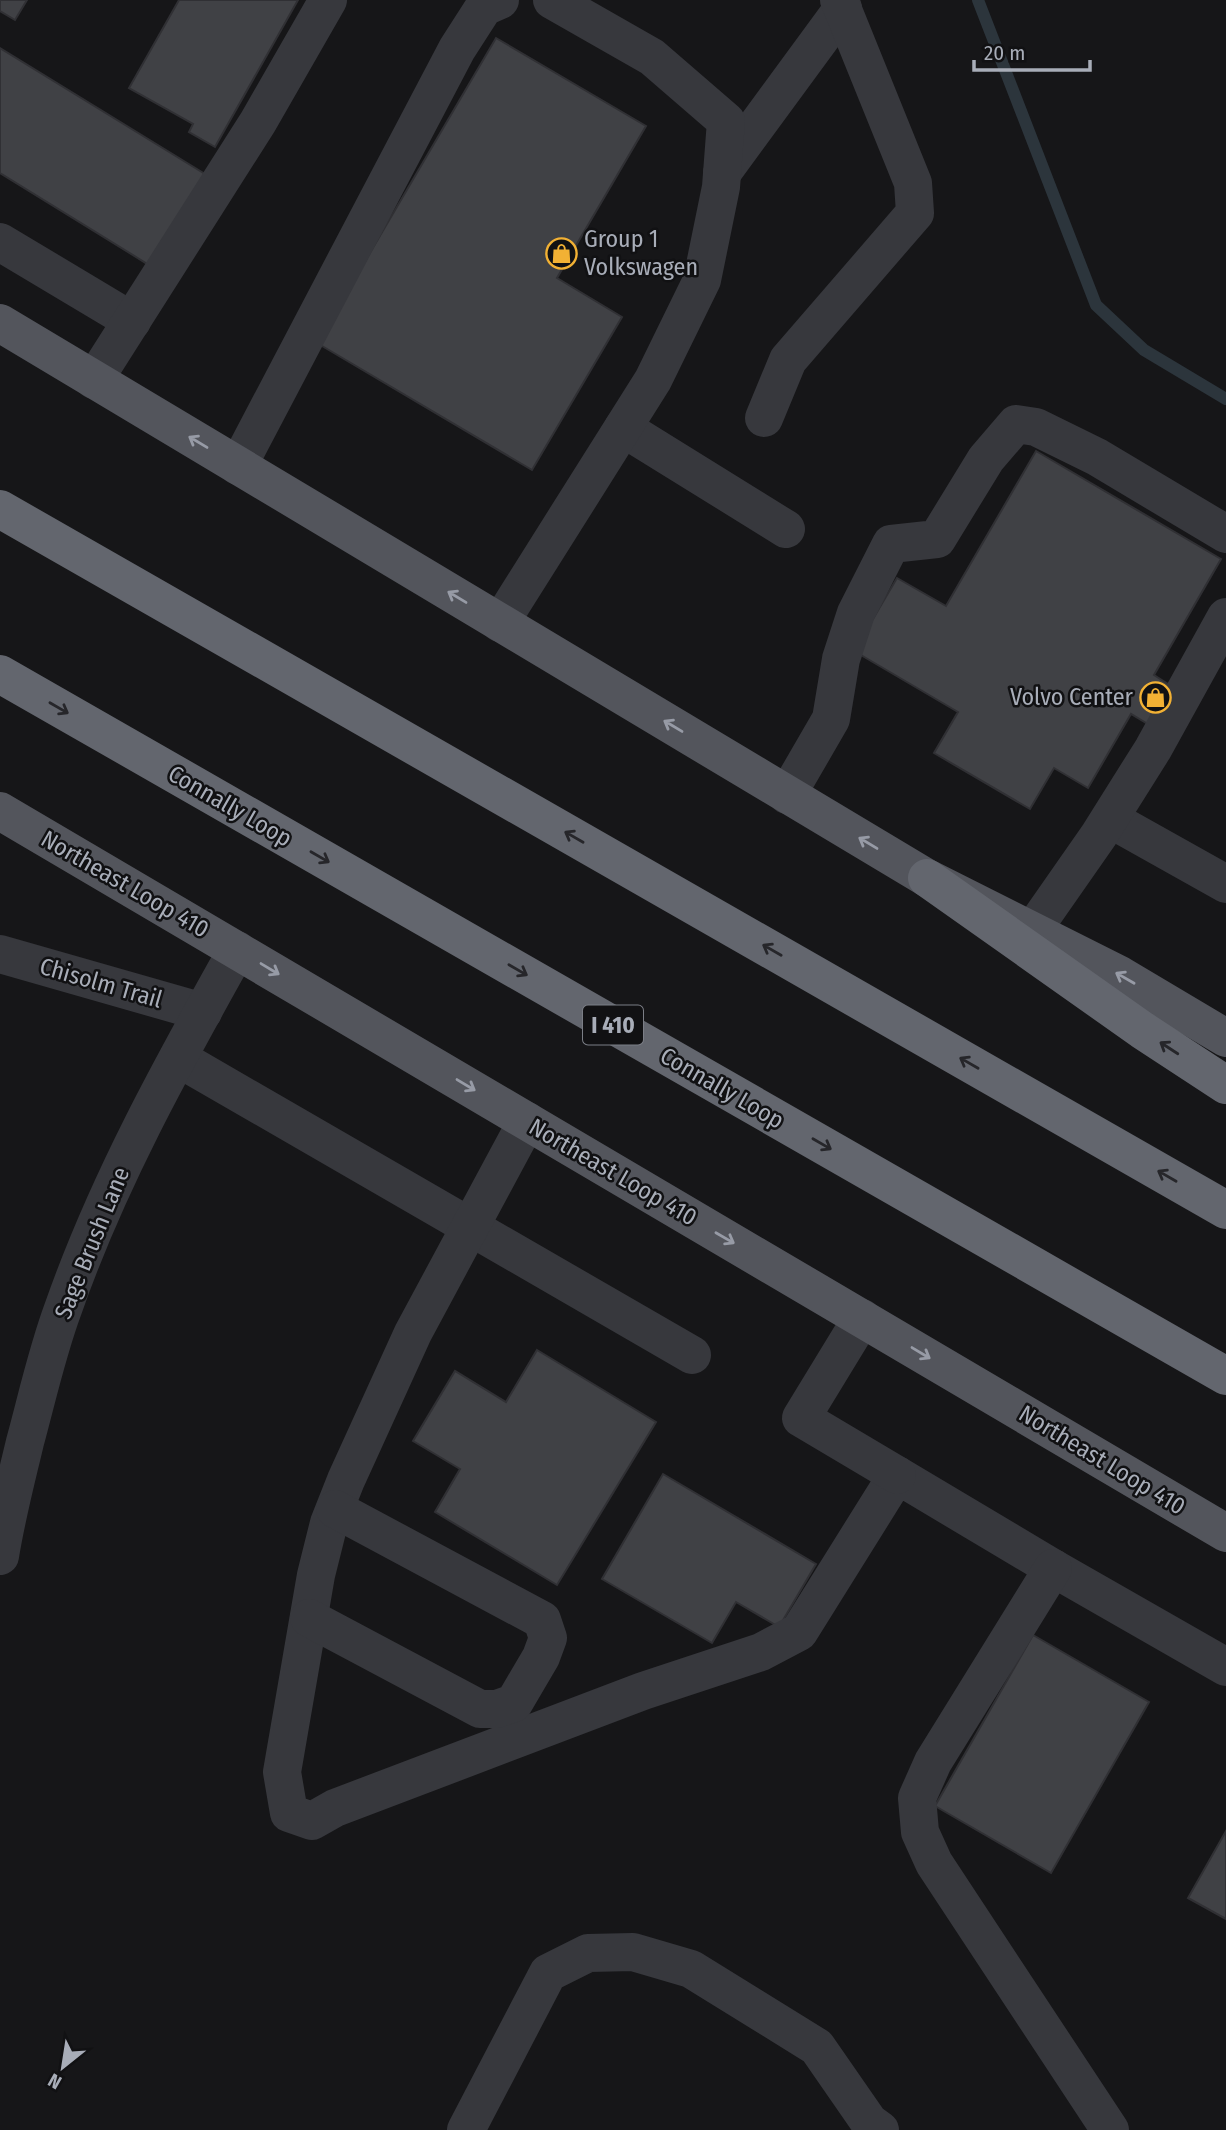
<svg xmlns="http://www.w3.org/2000/svg" width="1226" height="2130" font-family="'Fira Sans Condensed',sans-serif">
<style>
.lines{fill:none;stroke-linecap:round;stroke-linejoin:round}
.stream{stroke:#2c353c;stroke-width:12}
.building{fill:#404145;stroke:#303034;stroke-width:2}
.minor{stroke:#37383d;stroke-width:38}
.major{stroke:#53555c;stroke-width:38}
.highway{stroke:#63666e;stroke-width:38}
.oneway{stroke:#979ba6}
.oneway2{stroke:#26262a}
.labels{text-anchor:middle;stroke-width:5;stroke-linejoin:round;paint-order:stroke}
.shield{fill:#111113;stroke:#7b7e86;stroke-width:2}
.shield-label{font-size:23px;font-weight:bold;fill:#a8adb8}
.poi-label{font-size:24px;fill:#a8adb8;stroke:#111113;text-anchor:start}
.street-label{font-size:24px;fill:#a8adb8;stroke:#111113}
</style>
<rect width="100%" height="100%" fill="#161618"/>
<g class="lines">
<polyline class="stream" points="978,0 1096,305 1144,350 1226,399"/>
</g>
<g class="building">
<polygon points="0,0 27,0 15,20 0,11"/>
<polygon points="179,0 298,0 215,147 189,132 193,124 129,88"/>
<polygon points="496,38 646,126 557,278 622,317 532,470 317,343"/>
<polygon points="0,48 205,174 149,265 0,173"/>
<polygon points="1036,451 1221,559 1154,675 1179,691 1156,729 1131,714 1088,788 1054,768 1030,809 934,753 958,712 854,651 897,578 946,606"/>
<polygon points="537,1350 656,1422 557,1585 435,1512 460,1469 413,1441 455,1371 506,1402"/>
<polygon points="663,1474 816,1564 779,1627 736,1602 712,1643 602,1579"/>
<polygon points="1033,1635 1149,1702 1051,1873 935,1806"/>
<polygon points="1226,1831 1226,1919 1188,1898"/>
</g>
<g class="lines">
<g class="minor">
<polyline points="722,173 843,8"/>
<polyline points="0,242 132,321"/>
<polyline points="94,380 258,122 328,0"/>
<polyline points="764,418 788,360 915,213 913,183 839,0"/>
<polyline points="623,428 786,529"/>
<polyline points="238,466 457,49 484,7 500,0"/>
<polyline points="500,623 653,380 702,280 721,187 726,121 652,57 552,0"/>
<polyline points="787,795 831,719 841,659 856,613 891,544 937,539 986,459 1016,424 1036,427 1097,457 1226,534"/>
<polyline points="1110,819 1226,884"/>
<polyline points="1032,931 1099,835 1153,749 1226,617"/>
<polyline points="0,954 203,1012"/>
<polyline points="178,1058 692,1355"/>
<polyline points="527,1121 413,1333 346,1480 329,1523 316,1575 282,1772 289,1813 312,1821 335,1808 643,1691 761,1652 799,1632 897,1475 1053,1568 1226,1667"/>
<polyline points="862,1318 801,1418 897,1475"/>
<path d="M 0,1556 C 6,1518 16,1480 25,1442 C 37,1398 47,1352 63,1309 C 107,1183 172,1066 237,950"/>
<polyline points="1053,1568 933,1762 917,1798 920,1832 934,1863 1110,2130"/>
<polyline points="309,1618 480,1709 497,1709 514,1703 541,1657 548,1638 542,1620 335,1509"/>
<polyline points="466,2130 548,1973 588,1953 633,1952 691,1969 817,2047 869,2122 880,2130"/>
</g>
<g class="major">
<polyline points="0,323 927,878 1120,975 1226,1038"/>
<polyline points="0,811 1226,1533"/>
</g>
<g class="highway">
<polyline points="0,509 1226,1210"/>
<polyline points="0,674 1226,1376"/>
<polyline points="927,878 1142,1030 1226,1085"/>
</g>
</g>
<defs><path id="oneway-shaft" d="M-6 0H5M1.5-3L5.5 0L1.5 3" fill="none" stroke-width="1.6" stroke-linecap="round" stroke-linejoin="round" transform="scale(1.75)"/></defs>
<g class="oneway">
<use href="#oneway-shaft" transform="translate(198 442) rotate(-149)"/>
<use href="#oneway-shaft" transform="translate(457 597) rotate(-149)"/>
<use href="#oneway-shaft" transform="translate(673 726) rotate(-149)"/>
<use href="#oneway-shaft" transform="translate(868 843) rotate(-149)"/>
<use href="#oneway-shaft" transform="translate(270 969) rotate(31)"/>
<use href="#oneway-shaft" transform="translate(1125 978) rotate(-150)"/>
<use href="#oneway-shaft" transform="translate(466 1085) rotate(31)"/>
<use href="#oneway-shaft" transform="translate(725 1238) rotate(30)"/>
<use href="#oneway-shaft" transform="translate(921 1353) rotate(31)"/>
</g>
<g class="oneway2">
<use href="#oneway-shaft" transform="translate(59 708) rotate(30)"/>
<use href="#oneway-shaft" transform="translate(574 837) rotate(-150)"/>
<use href="#oneway-shaft" transform="translate(320 857) rotate(30)"/>
<use href="#oneway-shaft" transform="translate(772 950) rotate(-150)"/>
<use href="#oneway-shaft" transform="translate(518 970) rotate(30)"/>
<use href="#oneway-shaft" transform="translate(1169 1048) rotate(-147)"/>
<use href="#oneway-shaft" transform="translate(969 1063) rotate(-150)"/>
<use href="#oneway-shaft" transform="translate(822 1144) rotate(30)"/>
<use href="#oneway-shaft" transform="translate(1167 1176) rotate(-150)"/>
</g>
<defs>
<symbol id="shop-ring" viewBox="-11 -11 22 22"><circle r="9.5" fill="#111113" stroke="#f2b134" stroke-width="1.5"/><path d="M-5-2.5h2.3a2.7 3.5 0 0 1 5.4 0H5L5.5 6h-11ZM-1.5-2.5h3a1.5 2.3 0 0 0-3 0Z" fill="#f2b134"/></symbol>
</defs>
<g fill-rule="evenodd">
<use href="#shop-ring" x="544" y="236" width="35" height="35"/>
<use href="#shop-ring" x="1138" y="680" width="35" height="35"/>
</g>
<g class="labels">
<rect class="shield" x="583" y="1005.5" width="60" height="39" rx="5"/>
<g class="shield-label">
<text x="613" y="1033">I 410</text>
</g>
<g class="poi-label">
<text x="584" y="247">Group 1<tspan x="584" dy="28">Volkswagen</tspan></text>
<text x="1133" y="705" text-anchor="end">Volvo Center</text>
</g>
<g class="street-label">
<text transform="translate(230 806) rotate(30)" y="8">Connally Loop</text>
<text transform="translate(125 884) rotate(30)" y="8">Northeast Loop 410</text>
<text transform="translate(101 983) rotate(16)" y="8">Chisolm Trail</text>
<text transform="translate(722 1088) rotate(30)" y="8">Connally Loop</text>
<text transform="translate(613 1172) rotate(30)" y="8">Northeast Loop 410</text>
<text transform="translate(92 1243) rotate(-68)" y="8">Sage Brush Lane</text>
<text transform="translate(1102 1460) rotate(31)" y="8">Northeast Loop 410</text>
</g>
</g>
<g transform="translate(63 2067) rotate(210)" stroke="#111113" stroke-width="5" paint-order="stroke">
<path d="M0-5L12 26L0 18L-12 26Z" fill="#a8adb8"/>
<text y="-10" font-size="19" font-weight="bold" text-anchor="middle" fill="#a8adb8">N</text>
</g>
<path d="M974 60v10h116v-10" fill="none" stroke="#a8adb8" stroke-width="3.5"/>
<text x="984" y="60" font-size="21" fill="#a8adb8" stroke="#111113" stroke-width="5" paint-order="stroke">20 m</text>
</svg>
